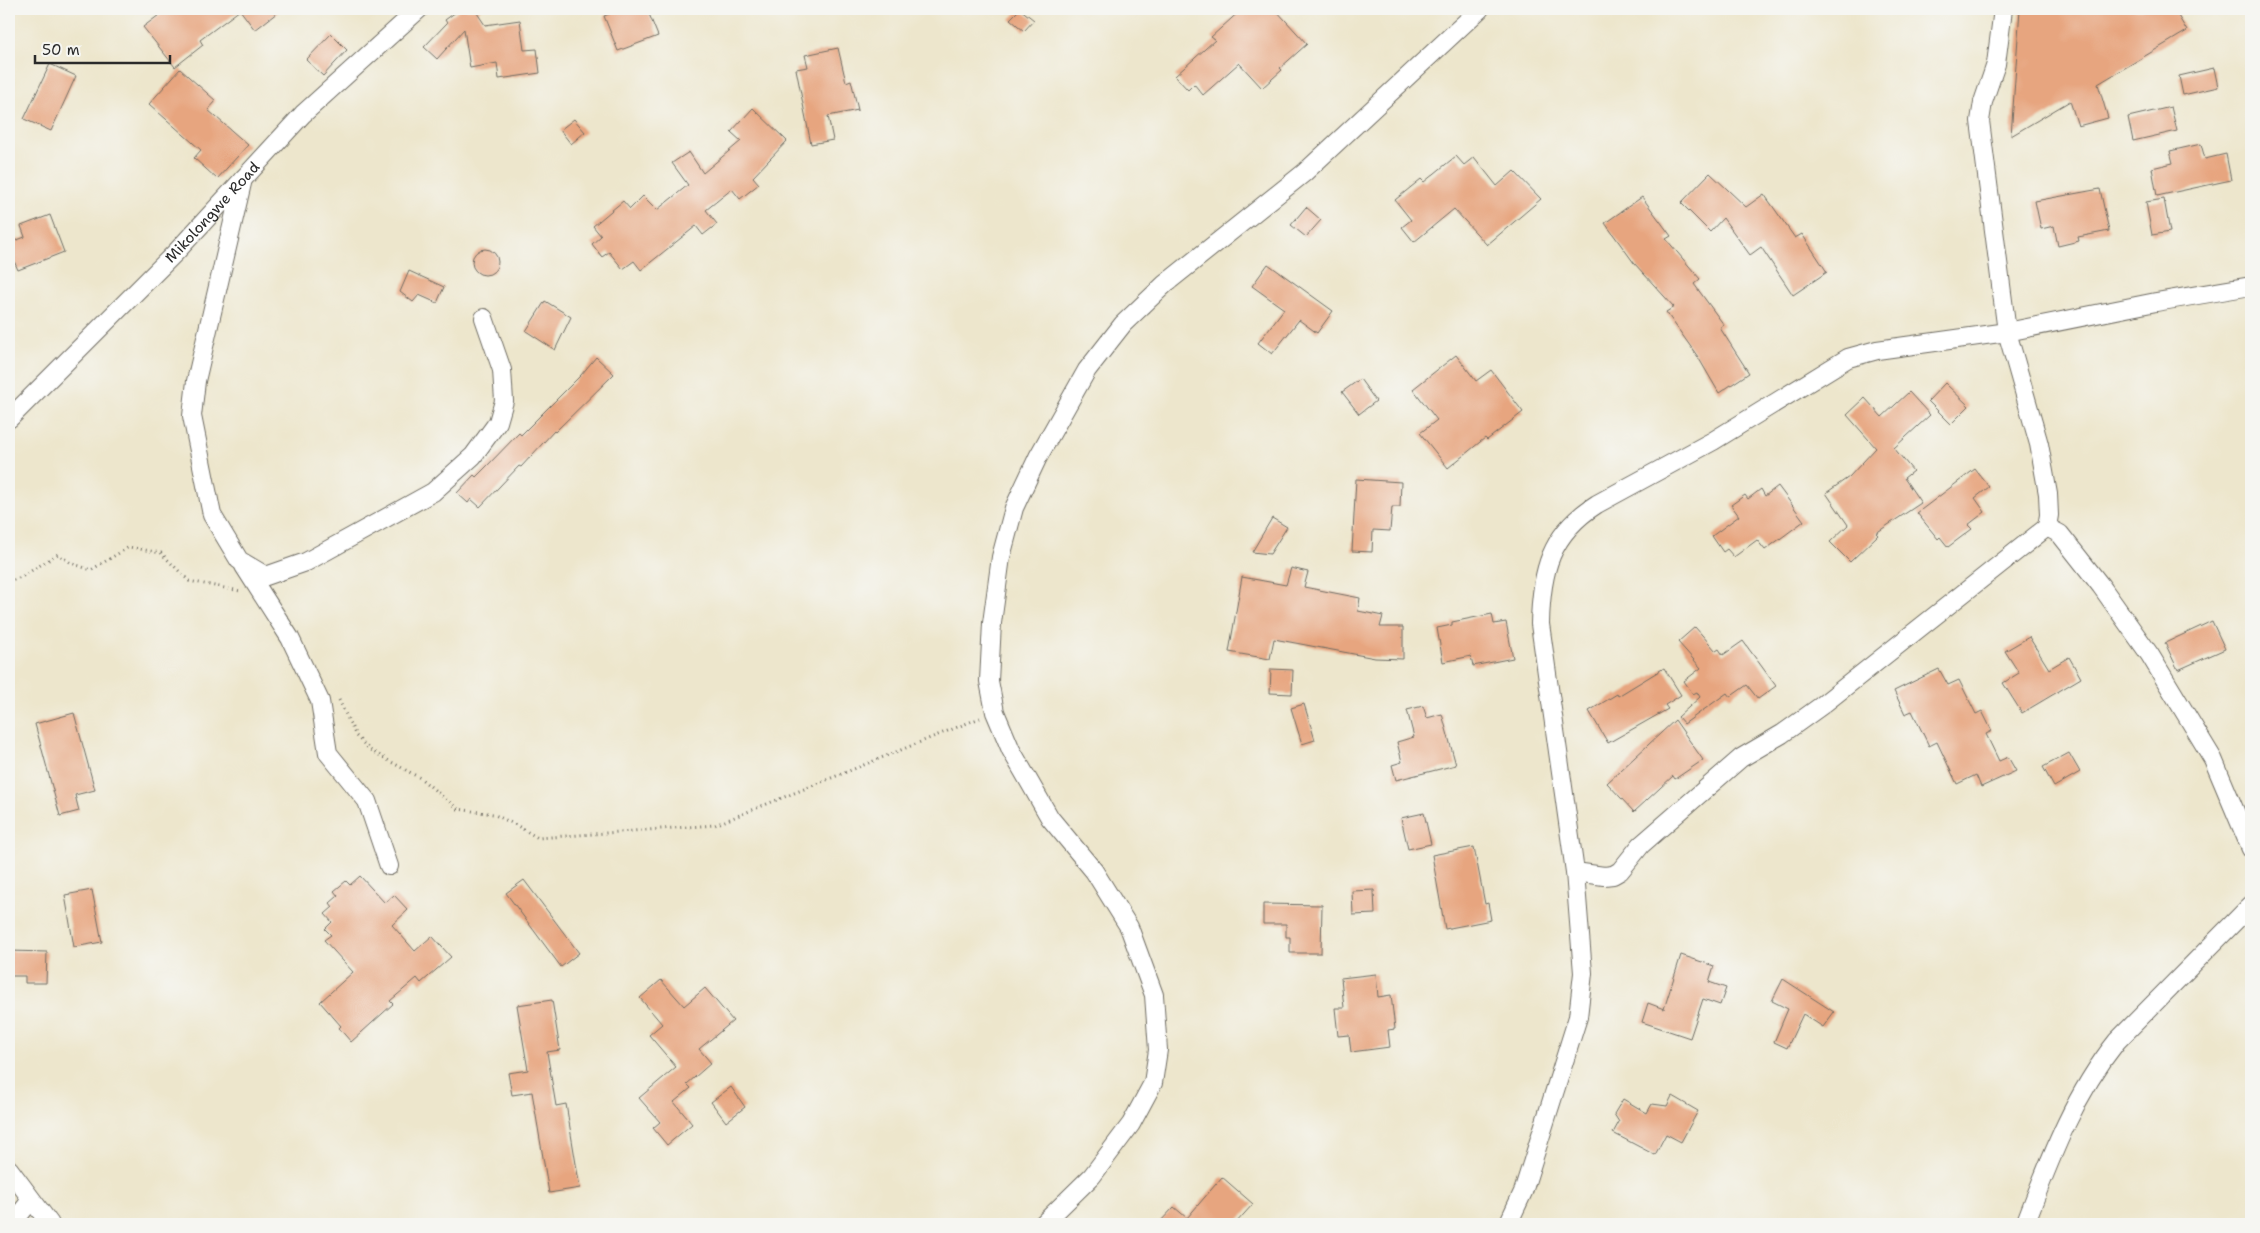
<svg xmlns="http://www.w3.org/2000/svg" width="2260" height="1233" font-family="'Shantell Sans',sans-serif">
<style>
.building{fill:#e7a57f}
.lines{fill:none;stroke-linecap:round;stroke-linejoin:round}
.street-casing{stroke:#6f6c63;stroke-width:20}
.path{stroke:#6f6c63;stroke-width:3;stroke-dasharray:1 4;stroke-linecap:butt}
.street{stroke:#fff;stroke-width:18}
.labels{text-anchor:middle;stroke-width:4;stroke-linejoin:round;paint-order:stroke}
.street-label{font-size:15px;fill:#2b2b2b;stroke:#f6f6f2}
</style>
<rect width="100%" height="100%" fill="#f6f6f2"/>
<filter id="ink" filterUnits="userSpaceOnUse"><feTurbulence type="fractalNoise" baseFrequency=".02" numOctaves="2"/><feDisplacementMap in="SourceGraphic" scale="10" xChannelSelector="R" yChannelSelector="G"/><feConvolveMatrix kernelMatrix="1 2 1 2 8 2 1 2 1" color-interpolation-filters="sRGB"/></filter>
<filter id="wash" filterUnits="userSpaceOnUse"><feTurbulence type="fractalNoise" baseFrequency=".0096" numOctaves="4" result="noise"/><feDisplacementMap in="SourceGraphic" scale="20" xChannelSelector="R" yChannelSelector="G"/><feGaussianBlur stdDeviation="1.12" result="paint"/><feColorMatrix in="noise" values="0 0 0 0 0 0 0 0 0 0 0 0 0 0 0 0 0 1.4 0 .05"/><feComposite in="paint" operator="in"/></filter>
<g filter="url(#wash)">
<rect width="100%" height="100%" fill="#ede6cc"/>
<g id="blocks">
<g class="building">
<polygon points="167,9 282,9 255,30 240,10 200,40 203,45 175,67 143,27"/>
<polygon points="460,9 481,9 477,13 485,25 520,20 524,50 537,49 540,73 499,79 497,63 470,68 464,29 437,59 424,47 447,23 445,20"/>
<polygon points="622,9 647,9 658,36 618,51 604,16"/>
<polygon points="1020,9 1034,20 1024,31 1010,19"/>
<polygon points="1242,9 1275,9 1307,44 1280,68 1282,70 1262,88 1239,63 1203,95 1194,84 1188,90 1175,76 1215,40 1211,37"/>
<polygon points="2020,9 2174,9 2187,31 2098,84 2108,118 2078,126 2070,101 2011,136"/>
<polygon points="331,34 347,50 323,76 306,60"/>
<polygon points="838,48 846,82 851,80 858,110 828,116 833,140 811,144 796,69 808,67 805,55"/>
<polygon points="50,64 76,76 51,131 24,119"/>
<polygon points="2214,68 2218,87 2183,95 2179,76"/>
<polygon points="180,69 216,101 208,110 248,145 217,179 194,158 201,150 149,104"/>
<polygon points="2171,107 2177,131 2133,141 2128,117"/>
<polygon points="753,108 787,141 753,177 759,184 740,199 732,189 706,210 717,224 703,235 696,226 641,270 634,261 623,269 609,252 602,257 592,244 601,236 593,226 623,201 630,209 643,196 657,210 688,185 672,163 689,152 703,173 741,141 731,132"/>
<polygon points="574,119 585,132 571,144 560,130"/>
<polygon points="2201,144 2205,159 2226,154 2231,180 2157,196 2152,168 2173,163 2170,151"/>
<polygon points="1456,156 1464,165 1474,157 1497,186 1514,171 1541,199 1487,245 1454,209 1414,242 1402,227 1411,220 1395,200 1421,179 1424,182"/>
<polygon points="1710,173 1746,207 1764,194 1795,238 1802,234 1827,272 1793,295 1761,247 1750,255 1723,218 1710,232 1681,203"/>
<polygon points="2100,189 2109,231 2078,237 2079,241 2058,246 2054,226 2041,229 2035,201"/>
<polygon points="1642,197 1671,236 1666,239 1700,279 1694,284 1724,325 1720,328 1749,373 1719,393 1698,357 1666,312 1674,307 1634,263 1605,223"/>
<polygon points="2164,199 2170,232 2152,235 2146,202"/>
<polygon points="1306,207 1321,220 1306,237 1291,225"/>
<polygon points="50,215 64,252 18,270 14,261 9,263 9,243 25,237 21,226"/>
<circle cx="485" cy="262" r="13"/>
<polygon points="1268,264 1333,311 1317,333 1299,320 1272,354 1258,343 1284,309 1252,286"/>
<polygon points="409,271 444,287 437,303 419,295 413,302 400,292"/>
<polygon points="545,301 571,317 555,350 526,331"/>
<polygon points="1456,355 1476,381 1491,370 1523,412 1487,440 1485,438 1448,468 1420,433 1437,420 1413,389"/>
<polygon points="596,357 614,374 555,432 554,431 521,467 519,466 480,507 471,499 468,503 457,493 474,475 476,477 485,468 519,433 521,435 581,375"/>
<polygon points="1360,379 1376,401 1359,414 1342,392"/>
<polygon points="1945,383 1969,406 1951,424 1928,401"/>
<polygon points="1909,392 1930,415 1894,448 1913,471 1904,478 1921,503 1876,533 1878,535 1850,562 1830,542 1848,525 1826,493 1849,477 1876,448 1847,415 1865,398 1882,417"/>
<polygon points="1975,469 1989,487 1975,498 1985,512 1968,525 1972,529 1948,547 1940,537 1938,539 1917,513"/>
<polygon points="1356,479 1401,482 1400,507 1392,507 1390,531 1373,530 1372,552 1352,551"/>
<polygon points="1778,486 1804,521 1765,550 1757,540 1734,557 1727,549 1723,552 1712,536 1739,516 1731,505 1745,495 1748,499 1761,489 1765,496"/>
<polygon points="1272,518 1287,527 1270,554 1252,552"/>
<polygon points="1291,568 1308,572 1304,587 1360,598 1358,611 1383,616 1380,627 1403,627 1403,659 1375,658 1274,639 1270,659 1229,652 1242,577 1286,585"/>
<polygon points="1492,614 1494,624 1506,622 1513,658 1473,666 1471,656 1443,662 1437,628 1452,625 1452,622"/>
<polygon points="2212,621 2225,649 2178,670 2165,643"/>
<polygon points="1695,627 1716,651 1719,649 1723,655 1743,641 1776,686 1758,699 1747,685 1730,697 1727,693 1684,724 1678,717 1700,697 1697,692 1693,694 1684,681 1701,668 1678,642"/>
<polygon points="2029,637 2049,669 2069,657 2081,678 2022,713 2003,683 2019,673 2005,651"/>
<polygon points="1664,668 1681,695 1665,705 1668,709 1608,743 1589,711 1617,694 1618,696"/>
<polygon points="1271,669 1293,670 1292,694 1270,693"/>
<polygon points="1939,669 1948,685 1959,680 1976,714 1982,711 1992,731 1986,734 1999,761 2008,757 2016,771 1981,787 1976,775 1957,784 1937,742 1929,746 1912,711 1905,714 1894,691"/>
<polygon points="1304,704 1315,740 1302,744 1291,708"/>
<polygon points="1423,706 1427,718 1442,714 1456,765 1396,780 1392,765 1402,762 1397,742 1414,737 1407,710"/>
<polygon points="74,713 95,790 75,795 79,811 60,816 35,724"/>
<polygon points="1675,720 1703,760 1675,779 1673,776 1634,812 1607,783"/>
<polygon points="2069,753 2080,772 2054,787 2043,767"/>
<polygon points="1424,813 1431,844 1408,849 1401,818"/>
<polygon points="1474,847 1485,904 1488,903 1491,920 1445,929 1432,855"/>
<polygon points="360,876 385,903 394,895 408,910 392,925 415,951 432,936 451,957 421,983 417,978 390,1001 393,1004 351,1042 339,1028 341,1026 320,1002 353,972 324,940 331,935 325,929 332,922 325,914 333,907 330,903 338,896 334,891 346,881 350,885"/>
<polygon points="524,880 579,953 561,967 506,893"/>
<polygon points="92,890 102,942 74,947 65,895"/>
<polygon points="1374,890 1375,914 1353,915 1352,891"/>
<polygon points="1263,904 1322,905 1321,953 1290,953 1290,937 1286,937 1286,924 1263,924"/>
<polygon points="10,951 47,952 46,983 25,983 25,976 9,976"/>
<polygon points="1681,955 1714,966 1709,982 1726,988 1720,1005 1703,999 1690,1038 1642,1022 1648,1003 1664,1009"/>
<polygon points="1376,974 1378,997 1391,995 1395,1029 1388,1030 1390,1047 1351,1052 1349,1035 1338,1036 1335,1008 1344,1008 1341,978"/>
<polygon points="1783,979 1834,1012 1823,1027 1803,1014 1787,1048 1774,1042 1788,1009 1772,1001"/>
<polygon points="661,980 684,1006 705,988 733,1021 699,1049 711,1063 687,1084 691,1088 674,1102 692,1124 667,1145 653,1128 660,1122 639,1098 676,1067 649,1035 662,1024 640,998"/>
<polygon points="552,1000 560,1050 547,1052 556,1106 566,1104 580,1188 549,1193 532,1092 512,1095 508,1073 528,1070 517,1005"/>
<polygon points="731,1087 745,1107 726,1122 711,1102"/>
<polygon points="1672,1096 1698,1111 1681,1142 1666,1134 1655,1155 1613,1133 1619,1122 1614,1114 1623,1099 1647,1113 1652,1104 1667,1106"/>
<polygon points="1222,1177 1253,1204 1235,1224 1158,1224 1174,1207 1187,1218"/>
</g>
</g>
</g>
<g filter="url(#ink)">
<use href="#blocks" fill-opacity="0" stroke="#6f6c63" stroke-width="1"/>
<g class="lines">
<defs>
<g id="street">
<polyline points="243,179 196,381 192,416 212,515 239,560 266,576 306,562 433,492 473,456 498,422 504,401 502,370 484,318"/>
<path id="s1" d="M 9,419 L 177,251 L 303,114 L 419,9"/>
<polyline points="2047,527 2060,534 2101,586 2150,655 2213,759 2251,849"/>
<polyline points="244,566 290,638 320,701 328,753 367,801 389,866"/>
<polyline points="1575,872 1604,876 1613,875 1620,871 1641,845 1741,758 1782,734 1821,706 2047,527 2049,515 2048,494 2039,444 2007,332 1980,121 1983,102 1996,64 2003,9"/>
<polyline points="9,1169 50,1224"/>
<polyline points="12,1224 31,1200"/>
<polyline points="1043,1224 1092,1176 1131,1124 1153,1083 1158,1050 1154,995 1129,927 1094,871 1050,818 1011,750 995,712 989,681 992,623 1001,557 1014,508 1038,457 1087,370 1123,324 1165,284 1304,173 1480,9"/>
<path d="M 1508,1224 L 1523,1192 L 1578,1017 L 1583,973 L 1575,872 L 1540,624 C 1541,571 1550,534 1597,504 L 1713,441 L 1848,358 L 1877,350 L 2007,332 L 2156,302 L 2251,286"/>
<path d="M 2025,1224 C 2050,1159 2073,1096 2117,1041 L 2251,905"/>
</g>
</defs>
<use href="#street" class="street-casing"/>
<g class="path">
<polyline points="9,582 23,576 58,554 71,563 91,570 129,547 161,553 189,581 240,591"/>
<polyline points="339,700 356,736 370,750 420,778 458,809 493,814 516,825 538,838 715,825 980,718"/>
</g>
<use href="#street" class="street"/>
</g>
</g>
<g class="labels">
<g class="street-label">
<text dy="5" stroke="none"><textPath href="#s1" startOffset="290">Mikolongwe Road</textPath></text>
</g>
</g>
<rect width="2260" height="1233" fill="none" stroke="#f6f6f2" stroke-width="30"/>
<path d="M35 55v8h135v-8" fill="none" stroke="#2b2b2b" stroke-width="2.5"/>
<text x="42" y="55" font-size="15" fill="#2b2b2b" stroke="#f6f6f2" stroke-width="4" paint-order="stroke">50 m</text>
</svg>
